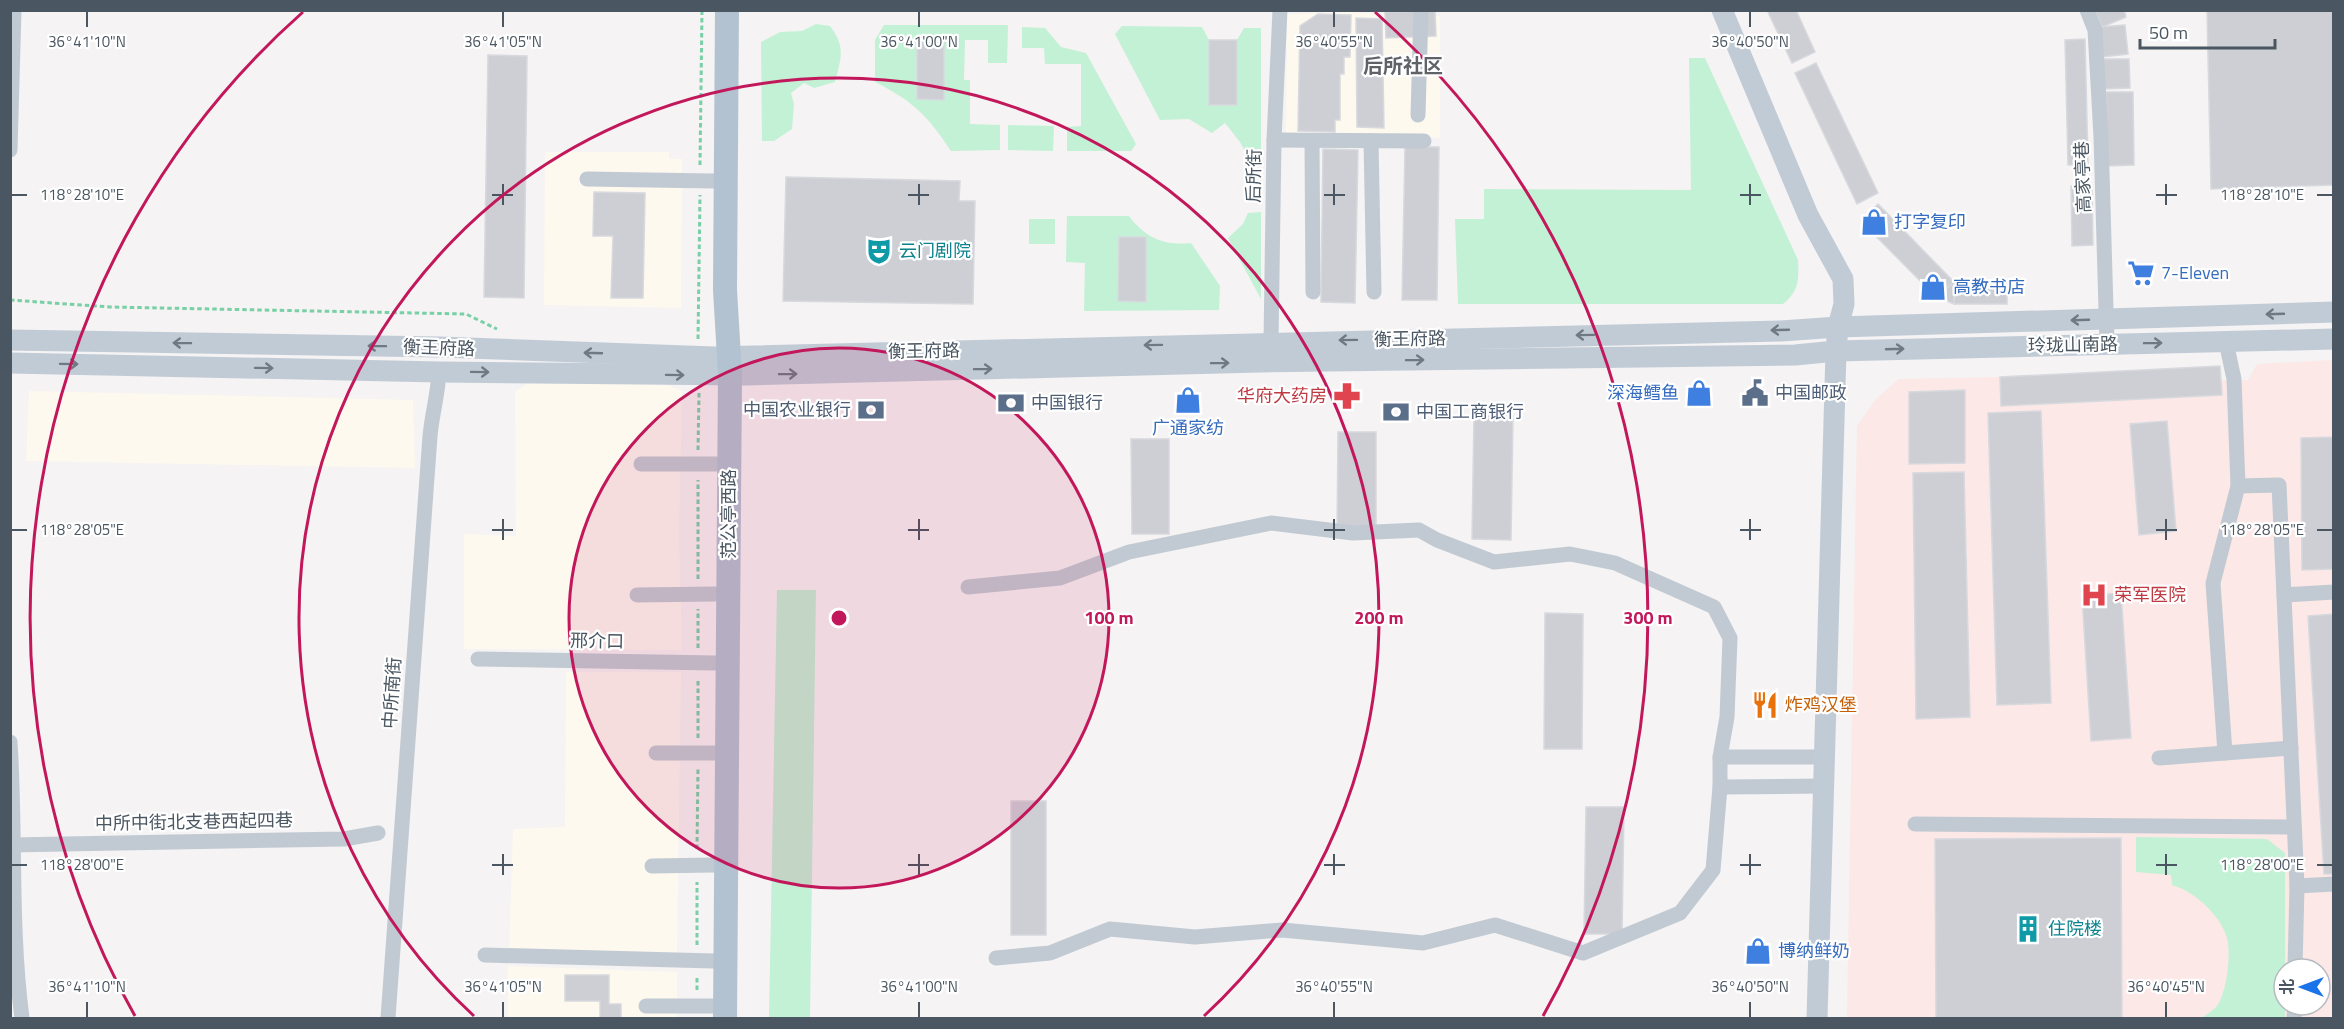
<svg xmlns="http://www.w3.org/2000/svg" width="2344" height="1029" font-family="'Titillium Web','Noto Sans SC',sans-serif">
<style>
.commercial{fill:#fdf9ef}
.medical{fill:#fce8e6;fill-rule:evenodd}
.green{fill:#c3f1d5;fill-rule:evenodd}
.building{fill:#cdcfd5;stroke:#d7d9de;stroke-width:1.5}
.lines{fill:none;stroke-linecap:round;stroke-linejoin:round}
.path{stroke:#7ad0a6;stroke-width:3;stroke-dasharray:4.5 3;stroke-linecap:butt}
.street{stroke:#c1cad2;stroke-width:15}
.secondary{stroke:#c1cbd6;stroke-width:21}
.primary{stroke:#b3c2d1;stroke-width:24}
.oneway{stroke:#6e7984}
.ticks{fill:none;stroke:#4a5661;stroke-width:2}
.ring{fill:none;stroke:#c2185b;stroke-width:3}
.labels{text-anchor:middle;stroke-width:4.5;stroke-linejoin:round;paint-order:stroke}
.street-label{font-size:18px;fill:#4a5661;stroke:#fff}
.shop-label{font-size:18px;fill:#366cbe;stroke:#fff;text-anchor:start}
.culture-label{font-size:18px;fill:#0d838f;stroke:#fff;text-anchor:start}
.service-label{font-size:18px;fill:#4e5e75;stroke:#fff;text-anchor:start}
.health-label{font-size:18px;fill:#be3a42;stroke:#fff;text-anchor:end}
.food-label{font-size:18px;fill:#c56008;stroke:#fff;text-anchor:start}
.neighbourhood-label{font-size:20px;font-weight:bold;fill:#5f6368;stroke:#fff}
.ticks-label{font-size:15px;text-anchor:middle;fill:#4a5661;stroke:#fff;stroke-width:4.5;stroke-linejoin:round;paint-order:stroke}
.centre{fill:#c2185b;stroke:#fff;stroke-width:3}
.ring-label{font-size:18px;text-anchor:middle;font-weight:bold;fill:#c2185b;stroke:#fff;stroke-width:4.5;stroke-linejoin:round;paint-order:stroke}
</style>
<rect width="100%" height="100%" fill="#f5f3f3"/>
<g class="commercial">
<polygon points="1352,12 1440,16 1440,138 1286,133 1287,14"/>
<polygon points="545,152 669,152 669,159 682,159 681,308 544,305"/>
<polygon points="531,381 665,384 682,391 679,536 682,650 464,649 464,534 516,536 515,392"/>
<polygon points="29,391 413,400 415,468 26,461"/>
<polygon points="566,672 681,672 677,954 509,950 513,829 565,827"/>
<polygon points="508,966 677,972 677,1018 508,1018"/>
</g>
<path class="medical" d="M 2333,360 L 2333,1018 L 1847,1018 L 1857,426 L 1876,399 L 1899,379 L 2000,377 L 2001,405 L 2221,380 L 2248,380 L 2257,364 ZM 2284,969 L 2320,969 L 2320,1005 L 2284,1005 Z"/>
<g class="green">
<path d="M 816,24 L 830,26 C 846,47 841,58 835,82 L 814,88 L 804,83 L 791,93 L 794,104 L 792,129 L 774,141 L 762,141 L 761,42 L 780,32 L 802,31 Z"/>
<path d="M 884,25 L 1008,25 L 1007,63 L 988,63 L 988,40 L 965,40 L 964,80 L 970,80 L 970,124 L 1000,125 L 1000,150 L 951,151 C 928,116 913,101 875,82 L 875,40 ZM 918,37 L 944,38 L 943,100 L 917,99 Z"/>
<polygon points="1122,26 1202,27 1209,40 1209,105 1237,105 1237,40 1244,28 1261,28 1261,155 1247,155 1240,142 1225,123 1212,133 1189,119 1160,120 1115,34"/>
<polygon points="1022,27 1045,28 1061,47 1086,53 1136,144 1131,151 1067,151 1067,127 1081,126 1081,64 1045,64 1044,48 1022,48"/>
<path d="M 1689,58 L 1705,58 L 1798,260 C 1799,280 1799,291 1783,304 L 1458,304 L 1455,219 L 1484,219 L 1484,189 L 1691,190 Z"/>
<polygon points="1008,125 1054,126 1053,151 1008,150"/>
<polygon points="1261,212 1261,299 1228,238 1243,224 1248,213"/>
<path d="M 1067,216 L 1129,216 C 1145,238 1165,246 1191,243 L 1220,286 L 1219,310 L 1084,311 L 1085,263 L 1066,262 ZM 1119,237 L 1146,238 L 1145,302 L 1118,301 Z"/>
<rect x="1029" y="219" width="26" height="25"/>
<polygon points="777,590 816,590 810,1018 769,1018"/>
<path d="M 2136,837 L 2267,839 L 2285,853 L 2285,1018 L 2202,1018 C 2207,1014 2216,1009 2219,1003 C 2227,986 2230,962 2228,943 C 2225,919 2195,891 2172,885 L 2171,875 L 2136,872 Z"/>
</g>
<g class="building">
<polygon points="1767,10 1796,10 1815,52 1792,63"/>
<polygon points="2095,10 2124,10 2126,17 2102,27"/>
<polygon points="2207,10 2334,10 2334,185 2211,189"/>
<polygon points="1435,11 1436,36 1386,38 1385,12"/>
<polygon points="1318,14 1351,15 1350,57 1344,57 1344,74 1340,74 1340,120 1335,120 1335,132 1298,131 1300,26"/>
<polygon points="1356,18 1382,19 1384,128 1357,127"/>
<polygon points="2125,25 2128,54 2102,57 2099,27"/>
<polygon points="917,37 944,38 944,100 917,99"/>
<polygon points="2085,39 2088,164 2068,165 2065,40"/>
<rect x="1209" y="40" width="28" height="65"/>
<polygon points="488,55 527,56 524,298 484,297"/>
<polygon points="2103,59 2129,59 2130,88 2103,89"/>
<polygon points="1816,63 1878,193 1857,204 1795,73"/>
<polygon points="2106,92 2133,92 2134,165 2108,166"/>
<polygon points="1405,147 1439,147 1437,300 1402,300"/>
<polygon points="1323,149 1358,150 1355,303 1321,302"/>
<polygon points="786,177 960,181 959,201 975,201 973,304 783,301"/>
<polygon points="2092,185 2093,245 2072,246 2071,186"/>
<polygon points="594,192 645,193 643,298 611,298 613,236 593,236"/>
<polygon points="1878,204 1954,282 1936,297 1861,221"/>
<polygon points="1119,237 1146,237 1146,302 1118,301"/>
<rect x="1954" y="282" width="53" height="22"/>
<polygon points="1954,282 1954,304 1936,297"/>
<polygon points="2220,366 2222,395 2001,406 2000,377"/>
<polygon points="1965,390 1965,463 1909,464 1909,392"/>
<polygon points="2041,411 2051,703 1997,705 1988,413"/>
<polygon points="1474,415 1513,416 1511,540 1472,539"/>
<polygon points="2167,421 2176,531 2139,535 2130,424"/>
<polygon points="1338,432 1376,432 1376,537 1337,537"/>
<polygon points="2334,437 2334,569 2302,570 2301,438"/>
<polygon points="1131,439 1169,439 1169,534 1132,534"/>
<polygon points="1964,472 1970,717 1916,719 1913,473"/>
<polygon points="2121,593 2131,738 2091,741 2082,596"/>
<polygon points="1545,613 1583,614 1582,749 1544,749"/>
<polygon points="2334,614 2334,874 2324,874 2308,616"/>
<rect x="1011" y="801" width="35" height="134"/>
<polygon points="1586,807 1624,807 1622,934 1584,934"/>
<polygon points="2121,838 2122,1018 1936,1018 1935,839"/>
<polygon points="565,975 609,975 609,1004 621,1004 621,1018 600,1018 600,1001 565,1001"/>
</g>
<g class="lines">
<g class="path">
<polyline points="700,165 702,10"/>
<polyline points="10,300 110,307 466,314 497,329"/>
<polyline points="698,339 700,195"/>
<polyline points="698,450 699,393"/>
<polyline points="698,579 698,480"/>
<polyline points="698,648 698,609"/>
<polyline points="698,738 698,678"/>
<polyline points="697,849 698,768"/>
<polyline points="697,945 697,882"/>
<polyline points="697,990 697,975"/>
</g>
<g class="street">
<polyline points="2087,10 2095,30 2101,137 2107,344"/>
<polyline points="1418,115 1421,10"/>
<polyline points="1274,140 1424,141"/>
<polyline points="1312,141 1313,292"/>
<polyline points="1371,141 1374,292"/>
<polyline points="10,150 14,10"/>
<polyline points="587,179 713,181"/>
<polyline points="1271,342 1274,140 1280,10"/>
<polyline points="641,464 716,464"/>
<polyline points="2238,486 2279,485 2297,886 2295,969"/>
<polyline points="968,587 1060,578 1129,552 1271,523 1353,533 1419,530 1437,540 1494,562 1570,554 1615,563 1714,607 1730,638 1727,717 1720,757 1720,787 1713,870 1680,913 1583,953 1495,925 1423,943 1282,930 1195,937 1110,929 1050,953 996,958"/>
<polyline points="637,595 715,594"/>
<polyline points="2284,595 2334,592"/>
<polyline points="478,659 715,663"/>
<path d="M 10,742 C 16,834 10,927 22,1018"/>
<polyline points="656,753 715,753"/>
<polyline points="2225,753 2213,583 2238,486 2234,379 2226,342"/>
<polyline points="1720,757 1825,757"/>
<polyline points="2159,758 2291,748"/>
<polyline points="1720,787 1824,786"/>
<polyline points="1915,824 2294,827"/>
<polyline points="10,845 344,839 378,833"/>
<polyline points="652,866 714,865"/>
<polyline points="2297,886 2334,884"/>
<polyline points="485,955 714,961"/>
<polyline points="646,1006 714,1006"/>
<path d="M 388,1018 L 430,436 C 432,414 438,394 439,372"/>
<polyline points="2294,1018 2295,1005"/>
</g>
<g class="secondary">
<polyline points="1722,10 1808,215 1843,279 1844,304 1838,327 1836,351 1817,1018"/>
<polyline points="10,340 439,347 714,357 1781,331 1838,327 2334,312"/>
<polyline points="10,363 439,372 746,375 1260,362 1795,355 1836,351 2334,339"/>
</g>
<polyline class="primary" points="725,1018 730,374 725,290 727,10"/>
</g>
<defs><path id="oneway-shaft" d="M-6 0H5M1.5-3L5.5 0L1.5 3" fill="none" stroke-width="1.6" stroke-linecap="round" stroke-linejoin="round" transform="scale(1.5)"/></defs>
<g class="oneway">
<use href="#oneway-shaft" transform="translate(2275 314) rotate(178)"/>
<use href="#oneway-shaft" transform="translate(2080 320) rotate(178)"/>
<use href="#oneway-shaft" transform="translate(1780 330) rotate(178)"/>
<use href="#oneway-shaft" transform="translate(1585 335) rotate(179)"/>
<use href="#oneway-shaft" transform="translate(1348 340) rotate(179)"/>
<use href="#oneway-shaft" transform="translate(182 343) rotate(-179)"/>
<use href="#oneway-shaft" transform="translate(2153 343) rotate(-1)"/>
<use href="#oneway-shaft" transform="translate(1153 345) rotate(179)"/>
<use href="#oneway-shaft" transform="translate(377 346) rotate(-179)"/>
<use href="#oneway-shaft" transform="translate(1895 349) rotate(-2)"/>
<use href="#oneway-shaft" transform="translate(593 353) rotate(-178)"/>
<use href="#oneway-shaft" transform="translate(1415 360) rotate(-1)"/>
<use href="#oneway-shaft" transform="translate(1220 363) rotate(-1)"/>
<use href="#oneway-shaft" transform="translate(69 364) rotate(1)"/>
<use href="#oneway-shaft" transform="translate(264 368) rotate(1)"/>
<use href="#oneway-shaft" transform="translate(983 369) rotate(-1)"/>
<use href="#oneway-shaft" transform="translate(480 372) rotate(1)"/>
<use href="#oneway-shaft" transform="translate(788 374) rotate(-1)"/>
<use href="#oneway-shaft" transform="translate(675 375) rotate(1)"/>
</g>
<path class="ticks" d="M 87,12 L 87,27M 503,12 L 503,27M 919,12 L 919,27M 1334,12 L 1334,27M 1750,12 L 1750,27M 503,184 L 503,205M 919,184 L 919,205M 1334,184 L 1334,205M 1750,184 L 1750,205M 2166,184 L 2166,205M 12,195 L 27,195M 492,195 L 513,195M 908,195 L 929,195M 1324,195 L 1345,195M 1740,195 L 1761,195M 2156,195 L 2177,195M 2317,195 L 2332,195M 503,519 L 503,540M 919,519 L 919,540M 1334,519 L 1334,540M 1750,519 L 1750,540M 2166,519 L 2166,540M 12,530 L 27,530M 492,530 L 513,530M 908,530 L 929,530M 1324,530 L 1345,530M 1740,530 L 1761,530M 2156,530 L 2177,530M 2317,530 L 2332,530M 503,854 L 503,875M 919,854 L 919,875M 1334,854 L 1334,875M 1750,854 L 1750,875M 2166,854 L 2166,875M 12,865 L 27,865M 492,865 L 513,865M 908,865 L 929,865M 1324,865 L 1345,865M 1740,865 L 1761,865M 2156,865 L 2177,865M 2317,865 L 2332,865M 87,1002 L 87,1017M 503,1002 L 503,1017M 919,1002 L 919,1017M 1334,1002 L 1334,1017M 1750,1002 L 1750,1017M 2166,1002 L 2166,1017"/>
<circle cx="839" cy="618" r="270" fill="#c2185b" fill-opacity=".12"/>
<g class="ring">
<circle cx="839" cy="618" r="270"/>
<path d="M474 1016A540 540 0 1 1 1204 1016"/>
<path d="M135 1016A809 809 0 0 1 303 12M1375 12A809 809 0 0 1 1543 1016"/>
</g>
<defs>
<symbol id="shop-bare" viewBox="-9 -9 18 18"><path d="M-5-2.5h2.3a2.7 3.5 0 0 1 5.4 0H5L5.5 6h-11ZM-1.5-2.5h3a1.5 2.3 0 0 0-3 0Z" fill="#3f7fe0" stroke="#fff" stroke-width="2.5" paint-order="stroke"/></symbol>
<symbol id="theatre-bare" viewBox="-9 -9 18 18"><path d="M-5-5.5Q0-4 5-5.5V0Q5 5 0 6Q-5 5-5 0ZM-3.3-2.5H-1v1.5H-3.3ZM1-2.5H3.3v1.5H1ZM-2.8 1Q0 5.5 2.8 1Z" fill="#0f9aa8" stroke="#fff" stroke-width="2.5" paint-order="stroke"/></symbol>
<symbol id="supermarket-bare" viewBox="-9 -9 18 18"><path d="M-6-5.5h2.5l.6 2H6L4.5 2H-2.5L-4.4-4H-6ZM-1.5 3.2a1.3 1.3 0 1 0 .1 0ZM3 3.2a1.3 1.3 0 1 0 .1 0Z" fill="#3f7fe0" stroke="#fff" stroke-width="2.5" paint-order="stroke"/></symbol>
<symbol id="civic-bare" viewBox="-9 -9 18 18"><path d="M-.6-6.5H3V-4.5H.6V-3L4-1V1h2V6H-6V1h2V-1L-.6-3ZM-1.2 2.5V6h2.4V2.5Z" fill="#5c6f8a" stroke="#fff" stroke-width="2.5" paint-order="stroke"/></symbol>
<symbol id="pharmacy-bare" viewBox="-9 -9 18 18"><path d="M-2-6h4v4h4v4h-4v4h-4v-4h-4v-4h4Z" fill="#e0444e" stroke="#fff" stroke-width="2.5" paint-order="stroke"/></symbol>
<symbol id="bank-bare" viewBox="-9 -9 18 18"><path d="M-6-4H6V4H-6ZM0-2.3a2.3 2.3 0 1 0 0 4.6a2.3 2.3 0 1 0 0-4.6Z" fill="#5c6f8a" stroke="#fff" stroke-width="2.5" paint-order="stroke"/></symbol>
<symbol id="hospital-bare" viewBox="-9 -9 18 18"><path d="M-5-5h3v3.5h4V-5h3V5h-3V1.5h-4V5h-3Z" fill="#e0444e" stroke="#fff" stroke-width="2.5" paint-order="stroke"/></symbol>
<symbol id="restaurant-bare" viewBox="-9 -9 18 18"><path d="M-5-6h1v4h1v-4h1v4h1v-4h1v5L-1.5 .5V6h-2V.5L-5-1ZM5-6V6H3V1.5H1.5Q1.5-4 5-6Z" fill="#e8710a" stroke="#fff" stroke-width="2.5" paint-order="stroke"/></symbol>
<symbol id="building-bare" viewBox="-9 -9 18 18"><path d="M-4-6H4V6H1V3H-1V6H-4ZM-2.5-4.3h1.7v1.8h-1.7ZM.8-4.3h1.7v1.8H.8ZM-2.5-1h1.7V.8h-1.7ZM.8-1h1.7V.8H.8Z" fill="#0f9aa8" stroke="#fff" stroke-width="2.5" paint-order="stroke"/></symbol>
</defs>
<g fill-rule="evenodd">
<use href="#shop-bare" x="1855" y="203" width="38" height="38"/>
<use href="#theatre-bare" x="860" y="232" width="38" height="38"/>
<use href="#supermarket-bare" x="2122" y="254" width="38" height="38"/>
<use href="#shop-bare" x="1914" y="268" width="38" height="38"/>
<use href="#shop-bare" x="1680" y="374" width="38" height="38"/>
<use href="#civic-bare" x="1736" y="374" width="38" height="38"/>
<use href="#pharmacy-bare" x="1328" y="377" width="38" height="38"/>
<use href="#shop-bare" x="1169" y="381" width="38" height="38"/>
<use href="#bank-bare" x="992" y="384" width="38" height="38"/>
<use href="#bank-bare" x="852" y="391" width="38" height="38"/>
<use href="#bank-bare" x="1377" y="393" width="38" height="38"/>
<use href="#hospital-bare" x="2075" y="576" width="38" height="38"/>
<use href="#restaurant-bare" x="1746" y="686" width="38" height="38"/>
<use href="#building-bare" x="2009" y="910" width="38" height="38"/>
<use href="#shop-bare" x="1739" y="932" width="38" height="38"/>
</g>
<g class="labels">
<g class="street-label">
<text transform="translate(1254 176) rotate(-89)" y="6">后所街</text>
<text transform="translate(2083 177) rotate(-92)" y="6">高家亭巷</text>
<text transform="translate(1410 339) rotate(-1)" y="6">衡王府路</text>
<text transform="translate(2073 345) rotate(-1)" y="6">玲珑山南路</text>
<text transform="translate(439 348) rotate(2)" y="6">衡王府路</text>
<text transform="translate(924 351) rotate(-1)" y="6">衡王府路</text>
<text transform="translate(729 514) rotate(-90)" y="6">范公亭西路</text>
<text transform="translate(597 641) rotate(1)" y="6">邢介口</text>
<text transform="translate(392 693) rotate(-86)" y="6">中所南街</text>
<text transform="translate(194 822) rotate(-1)" y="6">中所中街北支巷西起四巷</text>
</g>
<g class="shop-label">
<text x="1894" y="228">打字复印</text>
<text x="2161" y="279">7-Eleven</text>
<text x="1953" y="293">高教书店</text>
<text x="1679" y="399" text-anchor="end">深海鳕鱼</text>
<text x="1188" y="434" text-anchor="middle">广通家纺</text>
<text x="1778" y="957">博纳鲜奶</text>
</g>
<g class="culture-label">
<text x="899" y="257">云门剧院</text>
<text x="2048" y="935">住院楼</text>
</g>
<g class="service-label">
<text x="1775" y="399">中国邮政</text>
<text x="1031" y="409">中国银行</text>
<text x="851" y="416" text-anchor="end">中国农业银行</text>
<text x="1416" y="418">中国工商银行</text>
</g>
<g class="health-label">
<text x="1327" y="402">华府大药房</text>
<text x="2114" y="601" text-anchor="start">荣军医院</text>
</g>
<g class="food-label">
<text x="1785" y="711">炸鸡汉堡</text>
</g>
<g class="neighbourhood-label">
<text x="1403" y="73">后所社区</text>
</g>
</g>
<g class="ticks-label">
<text x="87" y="47">36°41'10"N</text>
<text x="503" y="47">36°41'05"N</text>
<text x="919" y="47">36°41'00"N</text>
<text x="1334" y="47">36°40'55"N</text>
<text x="1750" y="47">36°40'50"N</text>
<text x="2262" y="200">118°28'10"E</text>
<text x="82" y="200">118°28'10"E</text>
<text x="2262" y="535">118°28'05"E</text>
<text x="82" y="535">118°28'05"E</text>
<text x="2262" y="870">118°28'00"E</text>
<text x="82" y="870">118°28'00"E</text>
<text x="87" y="992">36°41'10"N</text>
<text x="503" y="992">36°41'05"N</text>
<text x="919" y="992">36°41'00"N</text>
<text x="1334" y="992">36°40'55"N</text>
<text x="1750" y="992">36°40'50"N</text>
<text x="2166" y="992">36°40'45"N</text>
</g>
<circle cx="839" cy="618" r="9" class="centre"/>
<g class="ring-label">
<text x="1109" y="624">100 m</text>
<text x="1379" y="624">200 m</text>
<text x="1648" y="624">300 m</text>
</g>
<rect width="2344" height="1029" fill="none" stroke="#4a5661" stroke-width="24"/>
<g transform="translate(2302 987) rotate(270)"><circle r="28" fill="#ffffff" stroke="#b7bbc0" stroke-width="1.5"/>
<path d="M0-4.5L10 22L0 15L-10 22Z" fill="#1a73e8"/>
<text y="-9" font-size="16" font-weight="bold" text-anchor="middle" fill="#4a5661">北</text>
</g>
<path d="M2140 39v9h135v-9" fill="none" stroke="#4a5661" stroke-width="3"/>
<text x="2149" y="39" font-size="18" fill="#4a5661" stroke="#ffffff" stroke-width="4.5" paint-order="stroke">50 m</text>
</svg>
